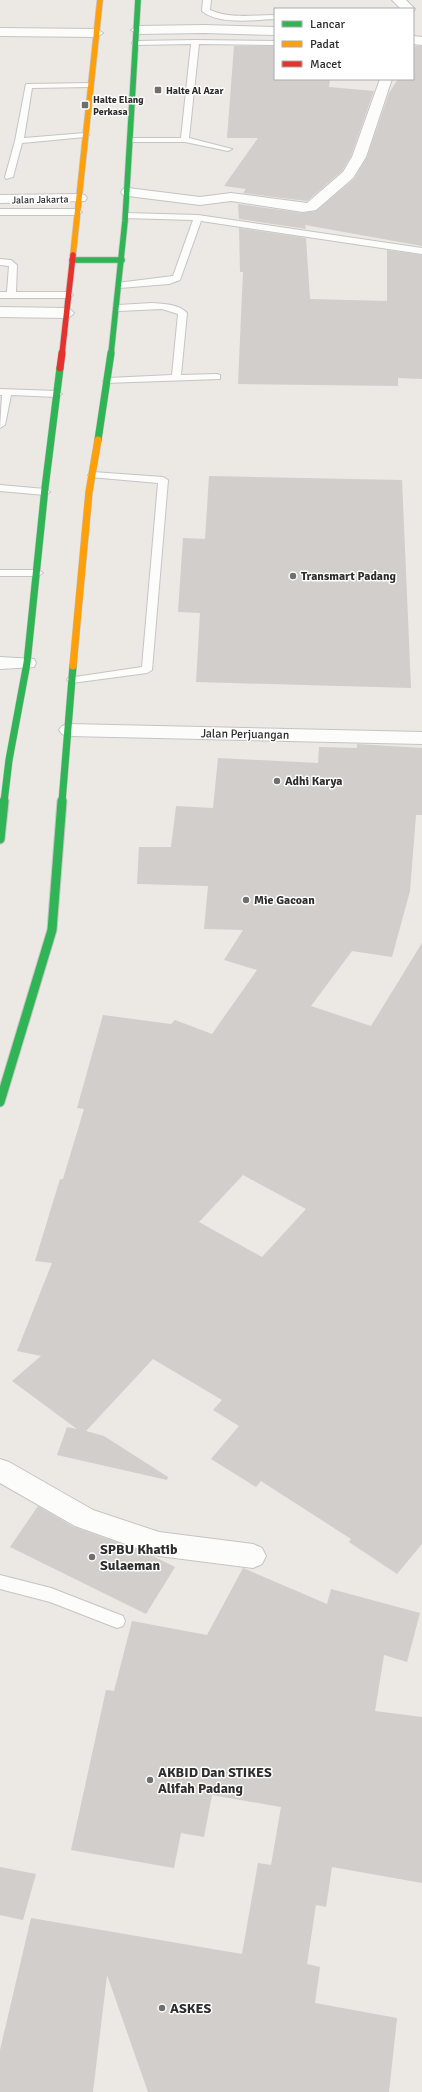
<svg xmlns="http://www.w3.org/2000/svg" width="422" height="2092" font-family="Signika,sans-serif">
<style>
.building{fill:#d1cecb;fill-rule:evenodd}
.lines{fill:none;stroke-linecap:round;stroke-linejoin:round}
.lane-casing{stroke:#c5c4c5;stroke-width:2}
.street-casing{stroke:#c5c4c5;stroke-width:2}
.fast-far2-casing{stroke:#c6c5c4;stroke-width:7}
.fast-far1-casing{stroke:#c6c5c4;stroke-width:8}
.fast-casing{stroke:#c6c5c4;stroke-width:11}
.slow-far1-casing{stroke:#c6c5c4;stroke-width:7}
.slow-casing{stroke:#c6c5c4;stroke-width:8}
.jam-far1-casing{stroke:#c6c5c4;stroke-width:7}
.jam-casing{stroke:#c6c5c4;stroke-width:8}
.lane{fill:#fcfcfb;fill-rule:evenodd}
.street{fill:#fcfcfb;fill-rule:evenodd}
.fast-far2{stroke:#30b455;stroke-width:5.5}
.fast-far1{stroke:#30b455;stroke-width:7}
.fast{stroke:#30b455;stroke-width:9}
.slow-far1{stroke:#ff9f0a;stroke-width:5.5}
.slow{stroke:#ff9f0a;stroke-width:7}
.jam-far1{stroke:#e5322d;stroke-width:5.5}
.jam{stroke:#e5322d;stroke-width:7}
.poi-dot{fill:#706f6e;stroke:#fff;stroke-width:1.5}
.labels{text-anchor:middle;stroke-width:3;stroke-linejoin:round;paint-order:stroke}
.far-poi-label{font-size:10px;font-weight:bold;fill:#2e2e2e;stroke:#fff;text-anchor:start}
.far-street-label{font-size:10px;fill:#2e2e2e;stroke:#fff}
.poi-label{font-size:12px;font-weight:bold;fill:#2e2e2e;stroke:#fff;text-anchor:start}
.street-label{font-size:12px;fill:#2e2e2e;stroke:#fff}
.near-poi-label{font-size:14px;font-weight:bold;fill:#2e2e2e;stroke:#fff;text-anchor:start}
</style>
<rect width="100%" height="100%" fill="#ece8e4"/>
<g class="building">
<polygon points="234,46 275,46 275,79 330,79 329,87 374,91 351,156 342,171 307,201 243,193 246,189 224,186 258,138 227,138"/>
<polygon points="415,46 422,46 422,246 305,225 306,229 239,219 238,204 303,213 316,211 354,179 367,157 389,93 398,79 413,79 413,50"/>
<polygon points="239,228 306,238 310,299 387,301 387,250 422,255 422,379 398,378 398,386 238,384 243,272 240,272"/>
<polygon points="209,476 402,480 411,688 196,682 200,613 178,612 183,538 205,539"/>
<path d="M 357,744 L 422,748 L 422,815 L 416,815 L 410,891 L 392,957 L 352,951 L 311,1006 L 371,1026 L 422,943 L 422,1544 L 397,1574 L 349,1542 L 351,1539 L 261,1481 L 256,1487 L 211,1459 L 239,1426 L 213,1410 L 222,1400 L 153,1359 L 86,1431 L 104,1436 L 168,1477 L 167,1480 L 57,1455 L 67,1427 L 77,1429 L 12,1381 L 41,1356 L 17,1351 L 52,1263 L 35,1261 L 60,1179 L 63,1179 L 84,1109 L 77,1108 L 103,1015 L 171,1024 L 175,1020 L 212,1034 L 257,970 L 224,960 L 243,930 L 204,929 L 208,886 L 137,884 L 139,847 L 171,847 L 176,806 L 213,808 L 218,758 L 318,763 L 319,747 L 357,748 ZM 243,1175 L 306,1209 L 262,1257 L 199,1222 Z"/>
<polygon points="38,1506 74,1527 147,1553 175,1567 146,1614 10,1547"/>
<polygon points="243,1568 327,1604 331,1589 420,1613 407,1662 384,1655 375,1711 422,1717 422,1883 332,1867 326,1907 316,1905 307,1964 320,1967 315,2003 397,2018 389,2092 148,2092 107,1975 93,2092 0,2092 0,2050 31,1918 242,1954 258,1863 271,1865 281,1807 212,1795 204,1837 181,1833 174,1868 71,1850 106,1690 114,1691 132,1621 207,1635"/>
<polygon points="0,1867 36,1874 23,1920 0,1915"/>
</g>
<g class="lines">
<defs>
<g id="lane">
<path d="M 203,0 L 211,0 L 210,10 C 230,19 253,15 275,15 L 275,19 C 255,20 218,25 202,11 Z"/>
<polygon points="195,40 275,41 275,45 199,44 189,138 232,149 228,151 185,142 129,142 128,140 132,138 181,138 191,44 136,45 132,43 136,41"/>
<polygon points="93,83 93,87 90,87 32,88 24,138 85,133 89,135 85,137 22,143 13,177 6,179 5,177 15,141 26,84"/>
<polygon points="0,209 78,209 82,212 78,215 0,215"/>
<polygon points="126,213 198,215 422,248 422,254 201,221 180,280 169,284 120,288 117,287 117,283 173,276 193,220 123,218 123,214"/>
<polygon points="0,259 11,260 17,265 16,292 69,292 73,295 69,298 0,298 0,292 7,292 9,266 0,265"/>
<path d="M 152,303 C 164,304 179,304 187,313 L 181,375 L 217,374 L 220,375 L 220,379 L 105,383 L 103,381 L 108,378 L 172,375 L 178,314 L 162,309 L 118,311 L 114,308 L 118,305 Z"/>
<polygon points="0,389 57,391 62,394 57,397 11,395 5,425 0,428 2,395 0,395"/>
<polygon points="93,472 163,477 168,480 152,670 147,673 72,683 67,680 68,678 142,667 158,483 90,477 88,475"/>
<polygon points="0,485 45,489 50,492 45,495 0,491"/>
<polygon points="0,570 38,570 43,573 38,576 0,576"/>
<polygon points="0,1575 51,1588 123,1616 125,1621 123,1626 117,1628 50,1602 0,1589"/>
</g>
<g id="street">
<polygon points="392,0 406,0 415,9 413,12 413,9 401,9"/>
<polygon points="204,25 275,27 275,35 204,33 137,34 131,30 137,26"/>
<polygon points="0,28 97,29 103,33 97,37 0,36"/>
<polygon points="413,36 422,37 422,45 413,44"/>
<polygon points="380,79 392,79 366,157 353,178 316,210 303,212 231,201 200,205 128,196 123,195 121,192 123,189 128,188 200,197 231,193 307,203 343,172 352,157"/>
<polygon points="80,194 85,195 87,198 85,201 0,203 0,195"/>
<polygon points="0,307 66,308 71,310 74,313 71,316 66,318 0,317"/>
<polygon points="0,657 34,659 36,663 34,667 0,669"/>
<polygon points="69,724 422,732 422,744 69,736 62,734 59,730 62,726"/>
<polygon points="0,1459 9,1462 93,1510 159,1532 253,1544 262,1548 266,1556 262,1564 253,1568 159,1556 75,1526 0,1483"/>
</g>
<g id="fast-far2">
<polyline points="72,260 122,260"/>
<polyline points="111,354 125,221 138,0"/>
</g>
<g id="fast-far1">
<polyline points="98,440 111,353"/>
<polyline points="4,802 9,760 27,663 45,488 60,368"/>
<polyline points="62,802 73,666"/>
</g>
<g id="fast">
<polyline points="0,839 4,801"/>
<polyline points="0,1102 52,930 62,801"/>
</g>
<polyline id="slow-far1" points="73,255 100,0"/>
<polyline id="slow" points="73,666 89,492 98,440"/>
<polyline id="jam-far1" points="62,354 73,255"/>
<polyline id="jam" points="60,368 62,353"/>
</defs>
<use href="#lane" class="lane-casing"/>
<use href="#street" class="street-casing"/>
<use href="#fast-far2" class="fast-far2-casing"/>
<use href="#fast-far1" class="fast-far1-casing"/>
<use href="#fast" class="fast-casing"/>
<use href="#slow-far1" class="slow-far1-casing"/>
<use href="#slow" class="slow-casing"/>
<use href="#jam-far1" class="jam-far1-casing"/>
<use href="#jam" class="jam-casing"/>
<use href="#lane" class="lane"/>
<use href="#street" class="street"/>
<use href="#fast-far2" class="fast-far2"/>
<use href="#fast-far1" class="fast-far1"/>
<use href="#fast" class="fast"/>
<use href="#slow-far1" class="slow-far1"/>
<use href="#slow" class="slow"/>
<use href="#jam-far1" class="jam-far1"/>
<use href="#jam" class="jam"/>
</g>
<g class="poi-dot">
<rect x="154" y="86" width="8" height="8" rx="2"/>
<rect x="81" y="101" width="8" height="8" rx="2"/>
<circle cx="293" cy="576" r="4"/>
<circle cx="277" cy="781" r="4"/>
<circle cx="246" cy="900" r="4"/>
<circle cx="92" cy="1557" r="4"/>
<circle cx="150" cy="1780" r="4"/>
<circle cx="162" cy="2008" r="4"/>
</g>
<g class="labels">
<g class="far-poi-label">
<text x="166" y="94">Halte Al Azar</text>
<text x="93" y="103">Halte Elang<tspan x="93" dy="12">Perkasa</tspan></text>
</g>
<g class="far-street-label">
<text transform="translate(40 199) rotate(-1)" y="4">Jalan Jakarta</text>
</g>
<g class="poi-label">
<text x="301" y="580">Transmart Padang</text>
<text x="285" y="785">Adhi Karya</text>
<text x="254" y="904">Mie Gacoan</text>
</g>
<g class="street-label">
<text transform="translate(245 734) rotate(1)" y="4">Jalan Perjuangan</text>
</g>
<g class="near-poi-label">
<text x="100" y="1554">SPBU Khatib<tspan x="100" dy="16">Sulaeman</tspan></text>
<text x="158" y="1777">AKBID Dan STIKES<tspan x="158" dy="16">Alifah Padang</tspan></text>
<text x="170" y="2013">ASKES</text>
</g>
</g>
<rect x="274" y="8" width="140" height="72" fill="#ffffff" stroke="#ababab"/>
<rect x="282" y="21" width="20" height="6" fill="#30b455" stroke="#ababab"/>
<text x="310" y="28" font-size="12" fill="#2e2e2e">Lancar</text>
<rect x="282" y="41" width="20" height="6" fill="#ff9f0a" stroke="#ababab"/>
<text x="310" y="48" font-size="12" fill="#2e2e2e">Padat</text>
<rect x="282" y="61" width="20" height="6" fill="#e5322d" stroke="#ababab"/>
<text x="310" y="68" font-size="12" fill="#2e2e2e">Macet</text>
</svg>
